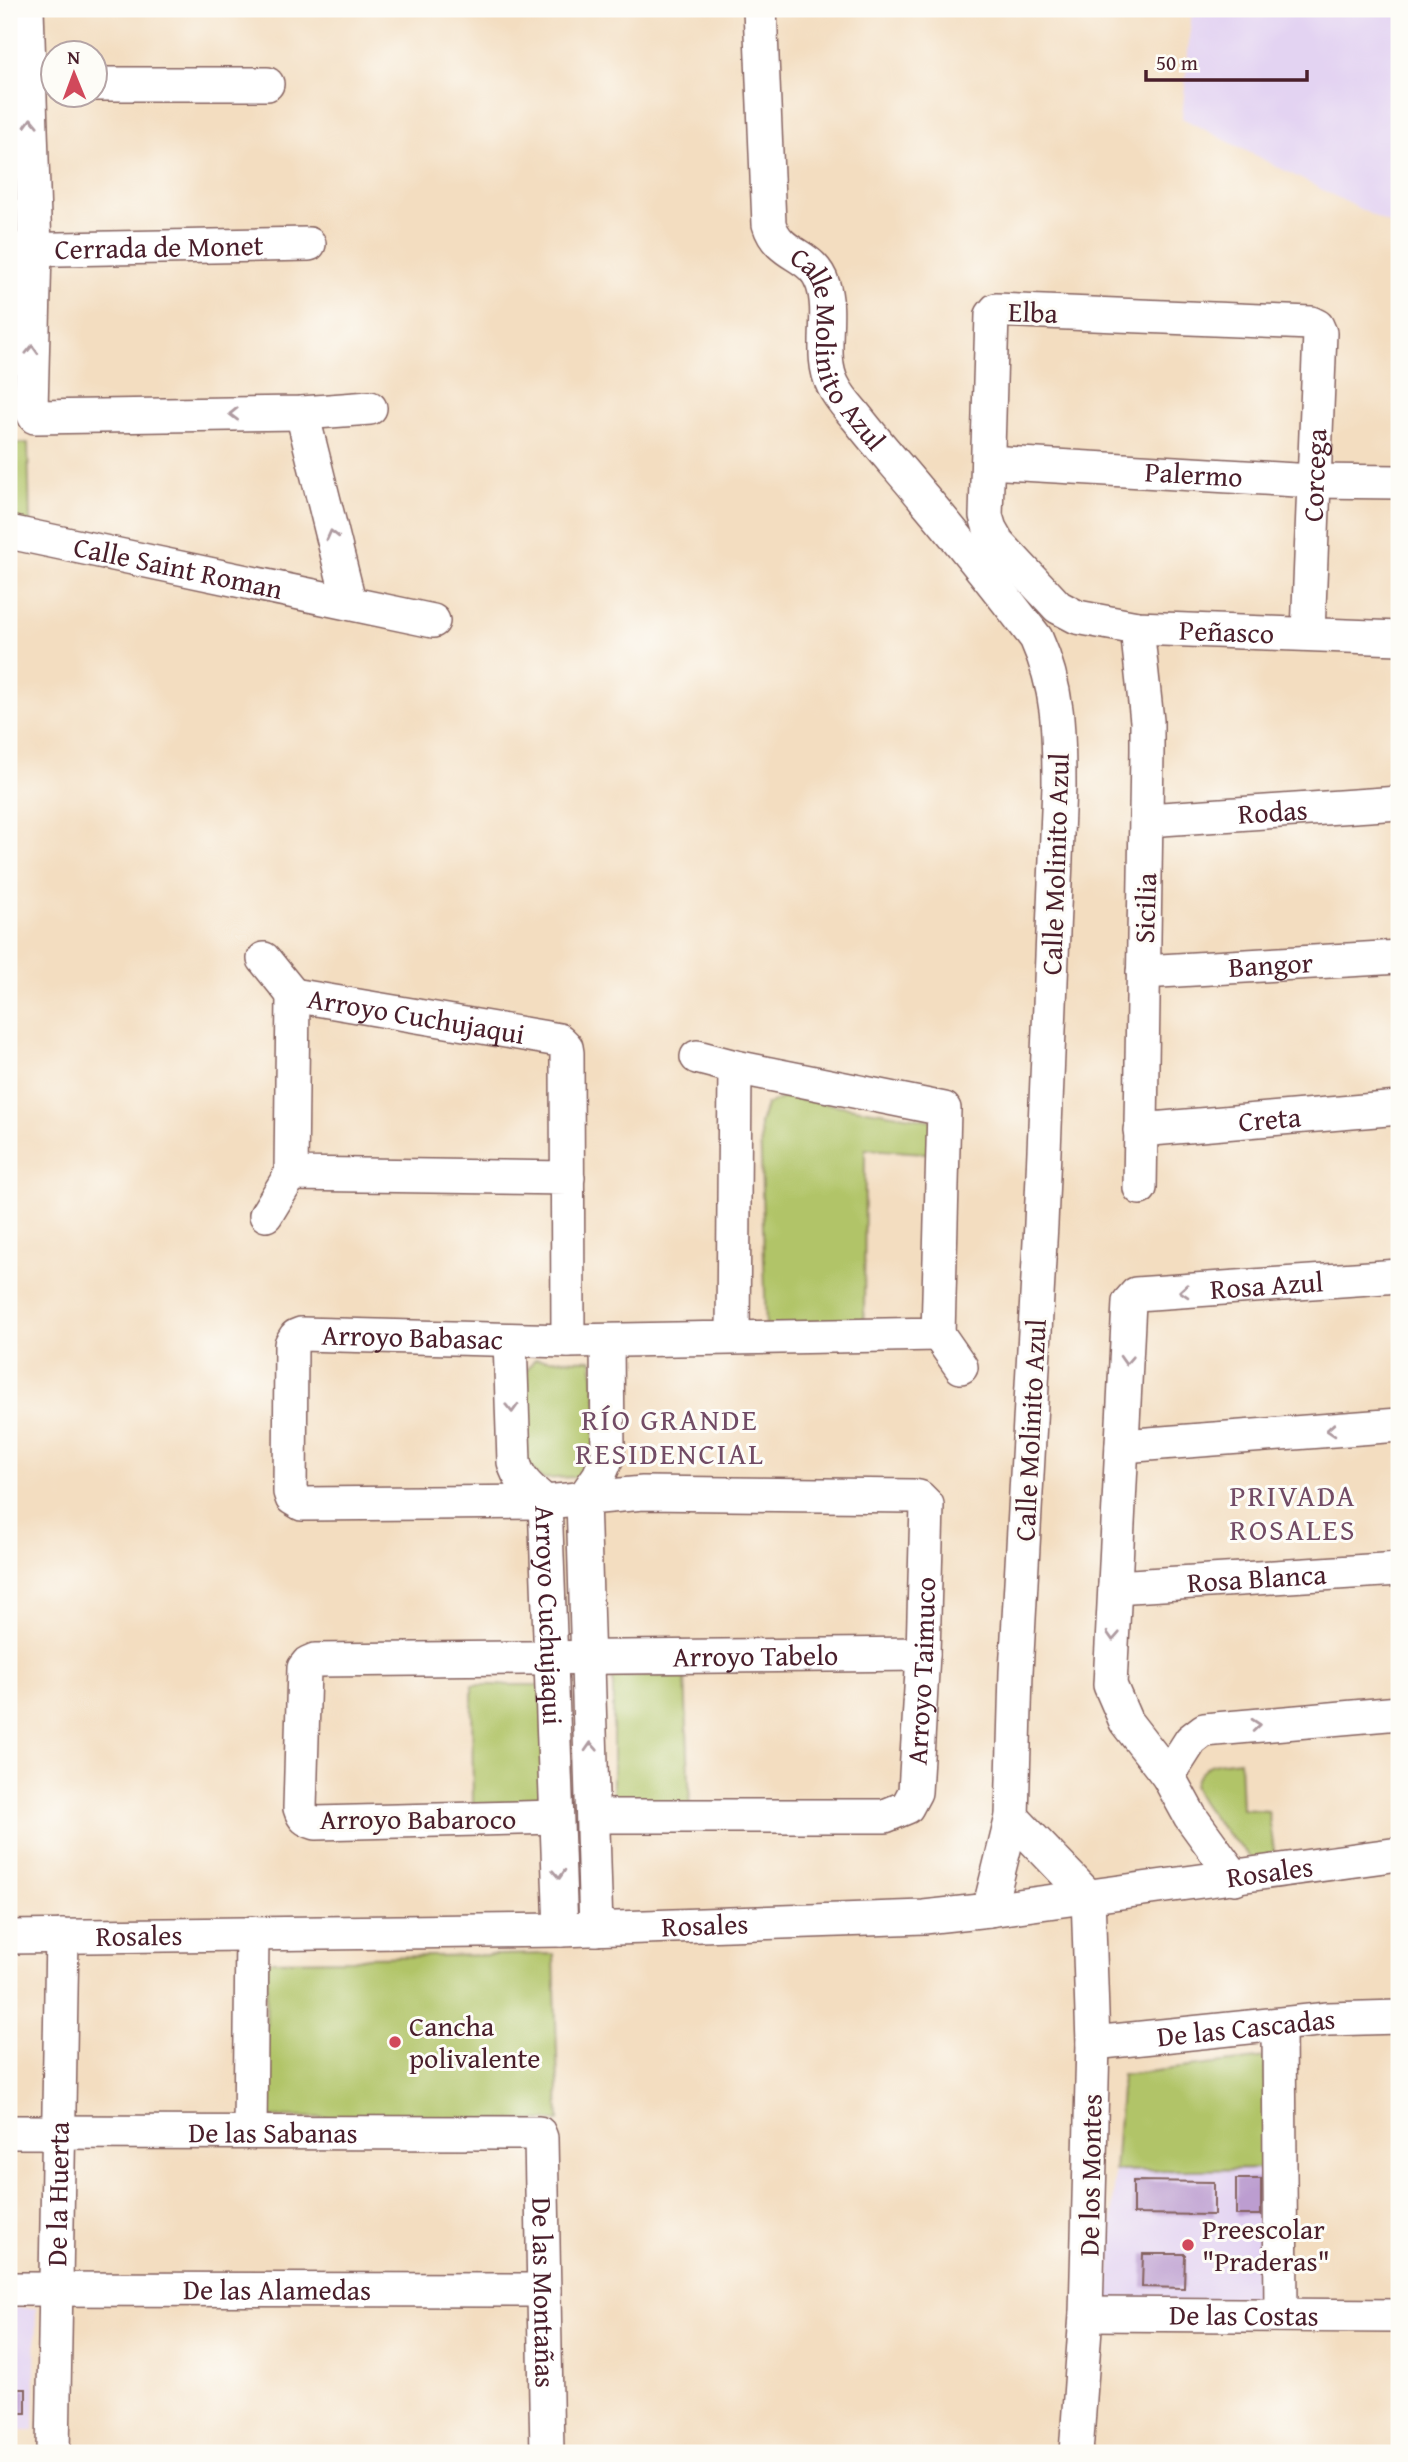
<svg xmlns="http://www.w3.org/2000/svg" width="1408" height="2462" font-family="'Gentium Book Plus',serif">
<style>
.built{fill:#e3d3f2}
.green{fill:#b1c468;stroke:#7e724a;stroke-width:2}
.building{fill:#bc9dd0}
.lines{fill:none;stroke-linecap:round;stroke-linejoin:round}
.minor-casing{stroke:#85625f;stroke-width:36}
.minor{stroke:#fff;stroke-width:33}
.oneway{stroke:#ae9aa0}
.poi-dot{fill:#d1495b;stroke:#fdfcf7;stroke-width:2.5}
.labels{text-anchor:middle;stroke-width:6;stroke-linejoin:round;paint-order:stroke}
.street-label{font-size:28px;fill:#4a1f2b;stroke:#fdfcf7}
.poi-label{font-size:28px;fill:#4a1f2b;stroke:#fdfcf7;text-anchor:start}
.neighbourhood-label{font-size:30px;letter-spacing:2px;fill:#724b65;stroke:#fdfcf7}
</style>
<rect width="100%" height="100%" fill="#fdfcf7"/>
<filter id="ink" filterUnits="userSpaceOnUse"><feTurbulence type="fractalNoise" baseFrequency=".0143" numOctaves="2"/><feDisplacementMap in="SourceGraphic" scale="14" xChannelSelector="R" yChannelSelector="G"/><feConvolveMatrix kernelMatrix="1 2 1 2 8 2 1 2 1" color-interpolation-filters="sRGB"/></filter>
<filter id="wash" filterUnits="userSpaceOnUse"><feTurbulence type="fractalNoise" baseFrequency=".00686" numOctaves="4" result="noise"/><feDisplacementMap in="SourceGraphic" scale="28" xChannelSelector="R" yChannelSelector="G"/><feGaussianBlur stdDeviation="1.57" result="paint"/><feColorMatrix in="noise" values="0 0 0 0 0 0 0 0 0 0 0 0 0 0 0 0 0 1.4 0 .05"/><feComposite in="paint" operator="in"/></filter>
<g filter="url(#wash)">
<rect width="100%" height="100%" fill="#f3ddc0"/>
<g class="built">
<polygon points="1192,9 1399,9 1399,229 1182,118"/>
<polygon points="1267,2169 1266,2302 1108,2303 1115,2171"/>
<polygon points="9,2308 36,2308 34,2430 9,2430"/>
</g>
<g class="green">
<polygon points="28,443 30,523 9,518 9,444"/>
<polygon points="785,1097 937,1121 939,1154 865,1149 864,1325 766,1328 760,1124 766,1105"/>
<polygon points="535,1359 592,1360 604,1461 588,1476 542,1479 526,1464 523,1375"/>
<polygon points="685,1675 690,1808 613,1799 613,1677"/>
<polygon points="472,1685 546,1685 550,1810 473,1813"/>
<path d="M 1240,1760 L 1242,1809 L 1268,1811 L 1275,1857 L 1253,1860 C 1234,1840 1202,1811 1193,1785 C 1203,1761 1216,1763 1240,1760 Z"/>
<polygon points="554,1954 559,2121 265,2117 267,1961 353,1960 368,1957"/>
<polygon points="1265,2058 1267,2169 1115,2171 1122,2075"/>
</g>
<g id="blocks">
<g class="building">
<rect x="1236" y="2179" width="25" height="36"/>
<polygon points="1133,2181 1214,2182 1214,2215 1133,2214"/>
<polygon points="1143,2254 1185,2254 1184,2288 1142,2287"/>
<polygon points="13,2389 26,2389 26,2413 17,2413 17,2416 9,2416 9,2392 13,2392"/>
</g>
</g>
</g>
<g filter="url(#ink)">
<use href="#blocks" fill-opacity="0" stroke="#85625f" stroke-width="2"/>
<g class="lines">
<defs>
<g id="minor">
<polyline points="27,9 35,249 31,409 35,417 302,413 370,408"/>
<path id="s1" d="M 760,9 L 769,224 C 779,258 813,252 823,285 C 833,316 818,356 833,385 C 839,398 850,409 858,419 C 879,446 902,471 923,497 C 962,543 999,590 1036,638 C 1059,689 1059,731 1059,786 L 1041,1224 L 1016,1672 L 1012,1817 L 989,1910"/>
<polyline points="94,84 267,84"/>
<path id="s2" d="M 9,250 L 309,244"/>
<polyline points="302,413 349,601"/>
<path id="s3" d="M 988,462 L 1313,481 L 1399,482"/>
<path id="s4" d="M 9,532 L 433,621"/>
<polyline points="1137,628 1147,721 1147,751 1140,1188"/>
<path id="s5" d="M 1308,633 L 1320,333 L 1317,326 L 1311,323 L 996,310 L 992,315 L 986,516 L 990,529 L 998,543 L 1058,607 L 1077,617 L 1137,628 L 1399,638"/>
<path id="s6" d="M 1147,820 L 1399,803"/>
<polyline points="264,959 293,995"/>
<path id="s7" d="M 1143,972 L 1399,957"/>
<polyline points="697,1057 735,1067"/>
<path id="s8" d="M 1140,1130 L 1399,1108"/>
<path id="s9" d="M 568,1178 L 291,1174 L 293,995 L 559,1040 L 566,1047 L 567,1053 L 568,1341"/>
<polyline points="266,1215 291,1174"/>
<polyline points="938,1334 961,1367"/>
<path id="s10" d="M 510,1340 L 514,1462 C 518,1480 531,1490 545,1502 L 561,1930"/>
<polyline points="1122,1446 1399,1425"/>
<path id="s11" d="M 1115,1587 L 1399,1569"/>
<polyline points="1168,1776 1191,1740 1204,1730 1399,1713"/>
<path id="s12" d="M 594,1816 L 885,1816 L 907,1807 L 915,1792 L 923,1654 L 927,1505 L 919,1497 L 913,1496 L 643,1493 L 545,1502 L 302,1504 L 292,1498 L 290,1492 L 291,1344 L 296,1336 L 301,1334 L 568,1341 L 938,1334 L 944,1109 L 735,1067 L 733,1336"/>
<path id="s13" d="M 556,1817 L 316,1823 C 306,1820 303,1818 300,1808 L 304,1668 L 308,1663 L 315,1660 L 923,1654"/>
<polyline points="1012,1817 1088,1896 1093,2043 1086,2314 1076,2453"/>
<path id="s14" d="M 1235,1878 L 1190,1816 L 1168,1776 L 1126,1722 L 1110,1685 L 1129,1302 L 1136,1294 L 1399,1276"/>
<polyline points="596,1929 583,1499 599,1476 608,1455 607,1341"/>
<path id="s15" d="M 9,1937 L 561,1930 L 924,1917 L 989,1910 L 1399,1854"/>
<polyline points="1279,2025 1281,2315"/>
<path id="s16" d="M 1093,2043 L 1328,2019 L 1399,2017"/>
<polyline points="250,2131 252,1933"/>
<path id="s17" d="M 9,2132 L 539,2133 L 541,2138 L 547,2453"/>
<path id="s18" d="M 9,2289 L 544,2290"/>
<path id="s19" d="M 1086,2314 L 1399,2316"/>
<path id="s20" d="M 53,2453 L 62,1936"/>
</g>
</defs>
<use href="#minor" class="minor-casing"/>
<use href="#minor" class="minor"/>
</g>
<defs><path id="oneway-chevron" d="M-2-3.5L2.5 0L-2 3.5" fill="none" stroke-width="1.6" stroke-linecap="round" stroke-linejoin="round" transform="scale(1.75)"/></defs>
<g class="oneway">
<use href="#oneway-chevron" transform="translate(31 123) rotate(-92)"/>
<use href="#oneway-chevron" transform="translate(32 350) rotate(-88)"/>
<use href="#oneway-chevron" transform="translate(234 414) rotate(179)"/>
<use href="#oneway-chevron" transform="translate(332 535) rotate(-104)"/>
<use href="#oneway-chevron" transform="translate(1184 1291) rotate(176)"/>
<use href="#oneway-chevron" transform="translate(1126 1360) rotate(93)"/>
<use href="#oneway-chevron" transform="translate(512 1408) rotate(88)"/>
<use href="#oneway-chevron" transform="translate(1331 1430) rotate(176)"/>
<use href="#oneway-chevron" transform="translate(1113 1636) rotate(93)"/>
<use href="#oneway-chevron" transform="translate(1256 1725) rotate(-5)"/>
<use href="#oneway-chevron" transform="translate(591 1747) rotate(-93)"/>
<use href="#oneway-chevron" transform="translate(559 1874) rotate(87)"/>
</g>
</g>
<g class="poi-dot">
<circle cx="395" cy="2042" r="7"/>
<circle cx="1188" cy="2245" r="7"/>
</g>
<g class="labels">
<g class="street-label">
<text dy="10" stroke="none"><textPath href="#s2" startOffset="150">Cerrada de Monet</textPath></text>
<text transform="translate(1033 312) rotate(2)" y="10">Elba</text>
<text dy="10" stroke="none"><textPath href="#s1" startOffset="366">Calle Molinito Azul</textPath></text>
<text dy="10" stroke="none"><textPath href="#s3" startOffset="206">Palermo</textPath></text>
<text dy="10" stroke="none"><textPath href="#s5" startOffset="158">Corcega</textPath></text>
<text dy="10" stroke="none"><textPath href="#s4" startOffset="173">Calle Saint Roman</textPath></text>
<text dy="10" stroke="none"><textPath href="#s5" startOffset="1127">Peñasco</textPath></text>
<text dy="10" stroke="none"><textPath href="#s6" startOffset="126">Rodas</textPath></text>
<text transform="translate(1055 864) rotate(-88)" y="10">Calle Molinito Azul</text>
<text transform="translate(1145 908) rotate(-88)" y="10">Sicilia</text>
<text dy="10" stroke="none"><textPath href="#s7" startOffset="128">Bangor</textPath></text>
<text dy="10" stroke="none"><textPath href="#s9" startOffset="581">Arroyo Cuchujaqui</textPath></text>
<text dy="10" stroke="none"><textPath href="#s8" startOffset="130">Creta</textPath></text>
<text dy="10" stroke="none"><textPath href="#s14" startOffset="756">Rosa Azul</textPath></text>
<text dy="10" stroke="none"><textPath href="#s12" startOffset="1540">Arroyo Babasac</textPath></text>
<text transform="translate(1030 1430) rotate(-87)" y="10">Calle Molinito Azul</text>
<text dy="10" stroke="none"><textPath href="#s11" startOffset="142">Rosa Blanca</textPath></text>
<text dy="10" stroke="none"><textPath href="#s10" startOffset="287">Arroyo Cuchujaqui</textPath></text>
<text dy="10" stroke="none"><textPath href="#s13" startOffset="858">Arroyo Tabelo</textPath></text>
<text dy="10" stroke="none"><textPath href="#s12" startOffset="453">Arroyo Taimuco</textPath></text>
<text x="418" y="1829">Arroyo Babaroco</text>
<text dy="10" stroke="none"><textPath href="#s15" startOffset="1264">Rosales</textPath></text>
<text dy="10" stroke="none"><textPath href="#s15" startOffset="696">Rosales</textPath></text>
<text dy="10" stroke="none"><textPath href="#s15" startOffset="130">Rosales</textPath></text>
<text dy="10" stroke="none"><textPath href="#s16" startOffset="154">De las Cascadas</textPath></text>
<text dy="10" stroke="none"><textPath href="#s17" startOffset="264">De las Sabanas</textPath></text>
<text transform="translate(1090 2175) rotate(-89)" y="10">De los Montes</text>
<text dy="10" stroke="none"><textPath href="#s20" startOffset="259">De la Huerta</textPath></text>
<text dy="10" stroke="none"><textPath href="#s18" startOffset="268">De las Alamedas</textPath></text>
<text dy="10" stroke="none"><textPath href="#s17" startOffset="690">De las Montañas</textPath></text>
<text dy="10" stroke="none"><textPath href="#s19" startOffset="158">De las Costas</textPath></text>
</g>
<g class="poi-label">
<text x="409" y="2036">Cancha<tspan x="409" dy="32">polivalente</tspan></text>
<text x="1202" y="2239">Preescolar<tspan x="1202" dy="32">"Praderas"</tspan></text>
</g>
<g class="neighbourhood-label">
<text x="670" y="1430">RÍO GRANDE<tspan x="670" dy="34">RESIDENCIAL</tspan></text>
<text x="1293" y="1506">PRIVADA<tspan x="1293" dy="34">ROSALES</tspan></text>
</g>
</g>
<rect width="1408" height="2462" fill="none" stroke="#fdfcf7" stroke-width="35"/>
<g transform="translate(74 74) rotate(359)"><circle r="33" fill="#fdfcf7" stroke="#b5a4a5" stroke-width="2"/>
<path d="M0-5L12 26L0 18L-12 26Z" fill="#d1495b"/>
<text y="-10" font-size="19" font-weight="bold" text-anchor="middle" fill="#4a1f2b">N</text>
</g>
<path d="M1146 70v10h161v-10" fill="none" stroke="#4a1f2b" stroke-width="3.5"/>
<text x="1156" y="70" font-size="21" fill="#4a1f2b" stroke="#fdfcf7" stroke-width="5" paint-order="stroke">50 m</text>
</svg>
